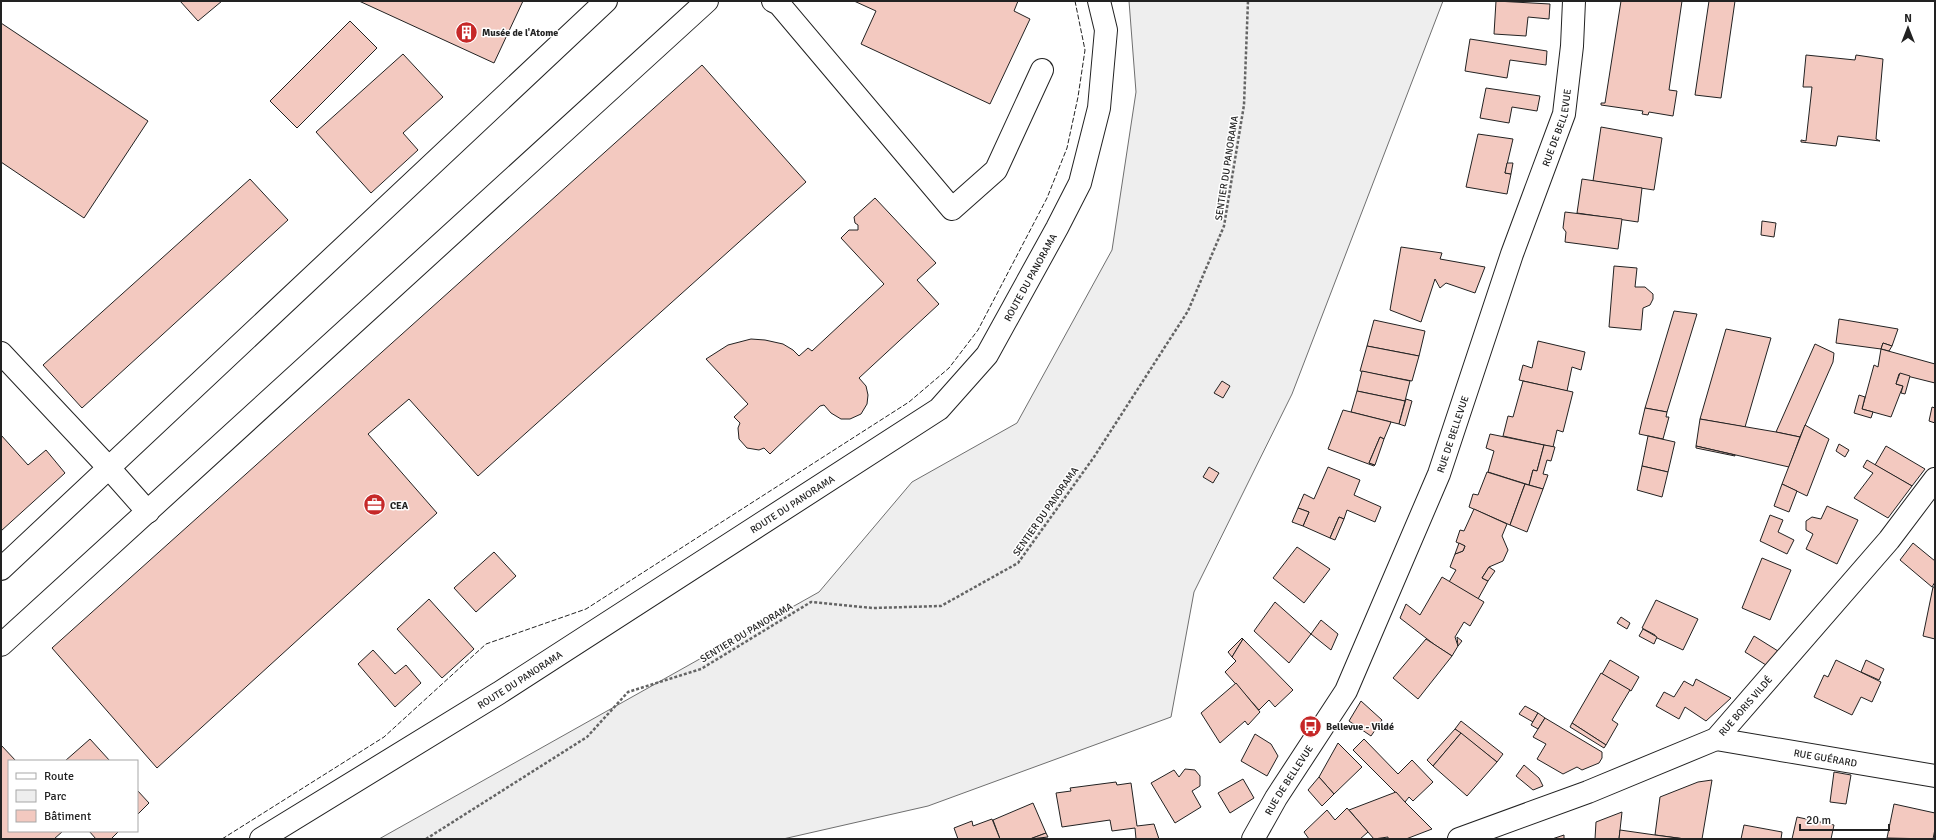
<svg xmlns="http://www.w3.org/2000/svg" width="1936" height="840" font-family="Signika,sans-serif">
<style>
.green{fill:#eee;stroke:#6f6f6f}
.building{fill:#f3c9c0;stroke:#222}
.lines{fill:none;stroke-linecap:round;stroke-linejoin:round}
.minor-casing{stroke:#222;stroke-width:24}
.path{stroke:#646464;stroke-width:2.5;stroke-dasharray:3 2;stroke-linecap:butt}
.minor{stroke:#fff;stroke-width:22}
.fence{stroke:#222;stroke-width:1;stroke-dasharray:5 2;stroke-linecap:butt}
.labels{text-anchor:middle;stroke-width:3;stroke-linejoin:round;paint-order:stroke}
.poi-label{font-size:10px;font-weight:bold;fill:#222;stroke:#fff;text-anchor:start}
.street-label{font-size:10px;fill:#222;stroke:#fff}
</style>
<rect width="100%" height="100%" fill="#fff"/>
<polygon class="green" points="1129,1 1443,1 1292,394 1194,592 1171,717 928,806 783,839 379,839 819,592 912,482 1017,423 1112,250 1136,92"/>
<g class="building">
<polygon points="180,1 222,1 198,21"/>
<polygon points="359,1 523,1 494,63"/>
<polygon points="854,1 1018,1 1014,11 1030,19 990,104 861,44 876,11"/>
<polygon points="1496,1 1550,4 1549,19 1528,17 1526,36 1494,34"/>
<polygon points="1621,1 1682,1 1669,90 1677,91 1673,116 1649,112 1648,115 1642,114 1643,111 1601,105 1601,103 1605,103"/>
<polygon points="1709,1 1735,1 1721,98 1695,95"/>
<polygon points="350,21 377,48 297,128 270,101"/>
<polygon points="1,23 148,121 84,218 1,162"/>
<polygon points="1470,39 1547,51 1546,65 1510,60 1507,78 1465,71"/>
<polygon points="403,54 443,97 403,133 418,150 371,193 316,132"/>
<polygon points="1806,55 1855,60 1856,55 1883,59 1876,139 1880,141 1838,136 1836,146 1801,142 1801,140 1806,141 1812,87 1803,87"/>
<polygon points="702,65 806,182 478,476 409,399 368,434 437,513 157,768 52,648"/>
<polygon points="1486,88 1540,96 1537,111 1512,107 1509,123 1480,118"/>
<polygon points="1601,127 1662,138 1654,190 1593,181"/>
<polygon points="1478,134 1513,139 1505,173 1511,174 1507,194 1466,187"/>
<polygon points="1507,163 1513,163 1511,174 1505,173"/>
<polygon points="250,179 288,220 82,408 43,365"/>
<polygon points="1582,179 1642,188 1638,222 1577,213"/>
<polygon points="875,198 936,263 917,280 939,304 859,378 866,386 868,395 867,404 861,414 850,419 841,419 831,413 824,405 820,406 770,454 764,448 759,450 747,448 739,439 738,428 740,423 734,417 748,404 706,359 728,345 751,339 765,340 783,344 793,350 799,356 808,348 812,351 884,284 841,238 849,230 858,230 858,225 855,223 854,217"/>
<polygon points="1565,212 1622,219 1618,249 1565,242 1566,232 1563,228"/>
<polygon points="1762,221 1776,223 1774,237 1761,235"/>
<polygon points="1401,247 1442,253 1440,259 1485,267 1475,293 1446,283 1440,288 1435,279 1421,322 1390,310"/>
<polygon points="1614,266 1637,268 1635,287 1645,287 1653,294 1653,299 1650,305 1643,308 1641,330 1609,327"/>
<polygon points="1674,311 1697,314 1667,412 1645,408"/>
<polygon points="1839,319 1898,329 1892,346 1883,343 1881,349 1836,343"/>
<polygon points="1374,320 1425,331 1419,356 1367,346"/>
<polygon points="1726,329 1771,338 1745,427 1700,419"/>
<polygon points="1538,341 1585,352 1581,370 1572,367 1567,391 1519,380 1523,365 1532,368"/>
<polygon points="1883,343 1892,346 1889,351 1881,349"/>
<polygon points="1815,344 1834,353 1833,362 1800,437 1776,432"/>
<polygon points="1367,346 1419,356 1412,381 1360,371"/>
<polygon points="1881,349 1935,364 1935,383 1899,374 1896,384 1903,386 1891,417 1862,409 1874,365 1878,367"/>
<polygon points="1362,371 1410,381 1405,401 1357,391"/>
<polygon points="1900,373 1910,376 1905,394 1901,393 1903,386 1896,384"/>
<polygon points="1222,381 1230,386 1223,398 1214,393"/>
<polygon points="1523,381 1573,392 1563,432 1557,430 1553,447 1503,436 1508,416 1513,417"/>
<polygon points="1357,391 1405,401 1399,424 1351,412"/>
<polygon points="1859,395 1865,397 1862,409 1873,412 1871,418 1854,413"/>
<polygon points="1406,399 1412,401 1405,426 1399,424"/>
<polygon points="1932,407 1935,408 1935,423 1929,421"/>
<polygon points="1645,408 1667,412 1666,417 1669,417 1663,439 1639,434"/>
<polygon points="1343,410 1391,422 1384,439 1380,437 1369,463 1375,465 1374,466 1328,449"/>
<polygon points="1700,419 1776,432 1800,437 1789,467 1696,446"/>
<polygon points="1805,425 1829,439 1807,496 1782,484"/>
<polygon points="1490,434 1544,445 1537,471 1533,470 1529,485 1488,472 1494,451 1486,448"/>
<polygon points="1,435 28,465 46,450 65,473 1,531"/>
<polygon points="1648,436 1675,442 1668,472 1642,466"/>
<polygon points="1380,437 1384,439 1375,465 1369,463"/>
<polygon points="1839,444 1849,450 1845,457 1836,451"/>
<polygon points="1544,445 1555,447 1551,461 1547,460 1543,474 1548,475 1543,489 1529,485 1533,470 1537,471"/>
<polygon points="1696,446 1735,455 1735,456 1696,448"/>
<polygon points="1886,446 1925,469 1912,486 1875,465"/>
<polygon points="1867,460 1912,486 1888,518 1854,498 1873,473 1863,467"/>
<polygon points="1642,466 1668,472 1662,497 1637,490"/>
<polygon points="1209,467 1219,473 1213,483 1203,477"/>
<polygon points="1328,467 1360,480 1354,495 1381,507 1375,522 1347,510 1344,519 1339,517 1330,538 1303,526 1309,512 1298,508 1304,494 1314,499"/>
<polygon points="1487,472 1525,484 1510,525 1469,507 1473,494 1478,495"/>
<polygon points="1525,484 1543,489 1527,532 1510,525"/>
<polygon points="1782,484 1797,491 1789,512 1774,506"/>
<polygon points="1827,506 1858,520 1837,564 1806,549 1813,534 1806,530 1806,521 1812,517 1821,519"/>
<polygon points="1298,508 1309,512 1303,526 1292,522"/>
<polygon points="1474,509 1507,524 1502,536 1508,550 1503,561 1489,567 1482,578 1488,581 1478,599 1449,582 1456,570 1450,567 1455,554 1463,551 1465,546 1456,542 1460,530 1464,531"/>
<polygon points="1770,515 1783,520 1778,532 1794,540 1787,554 1760,541"/>
<polygon points="1339,517 1344,519 1335,540 1330,538"/>
<polygon points="1459,543 1465,546 1463,551 1455,554"/>
<polygon points="1913,543 1935,561 1935,582 1932,587 1900,560"/>
<polygon points="1297,547 1330,569 1304,603 1273,578"/>
<polygon points="494,552 516,576 476,612 454,588"/>
<polygon points="1762,558 1791,570 1770,620 1742,608"/>
<polygon points="1489,567 1495,571 1488,581 1482,578"/>
<polygon points="1442,577 1484,602 1470,626 1464,622 1455,637 1458,646 1452,656 1435,645 1400,618 1406,604 1420,615"/>
<polygon points="1933,587 1935,587 1935,639 1923,636"/>
<polygon points="429,599 474,649 442,678 397,629"/>
<polygon points="1656,600 1698,619 1683,650 1655,637 1655,635 1642,628"/>
<polygon points="1275,602 1311,634 1289,663 1254,631"/>
<polygon points="1621,617 1630,623 1627,629 1617,623"/>
<polygon points="1321,620 1338,634 1331,650 1311,634"/>
<polygon points="1643,629 1657,637 1654,644 1639,636"/>
<polygon points="1754,636 1778,651 1766,665 1745,652"/>
<polygon points="1457,637 1462,641 1458,646"/>
<polygon points="1242,638 1243,639 1232,657 1228,652"/>
<polygon points="1243,639 1293,690 1275,707 1269,700 1259,710 1225,672 1236,661 1232,657"/>
<polygon points="1426,639 1452,656 1418,699 1393,678"/>
<polygon points="373,650 395,674 406,665 421,683 395,707 358,664"/>
<polygon points="1610,660 1639,677 1631,691 1602,674"/>
<polygon points="1836,660 1881,682 1872,702 1861,697 1852,715 1814,697 1824,675 1828,677"/>
<polygon points="1866,660 1884,669 1879,680 1861,672"/>
<polygon points="1601,673 1630,690 1612,720 1618,724 1606,745 1572,723"/>
<polygon points="1696,679 1731,698 1706,721 1685,707 1679,719 1656,706 1664,692 1674,697 1684,681 1693,686"/>
<polygon points="1236,683 1260,712 1248,725 1245,721 1220,743 1201,713"/>
<polygon points="1361,701 1382,720 1371,736 1349,721"/>
<polygon points="1525,706 1538,713 1533,722 1519,714"/>
<polygon points="1538,713 1545,718 1538,729 1531,725"/>
<polygon points="1545,718 1602,752 1602,758 1599,763 1582,770 1577,767 1563,774 1537,759 1546,744 1533,737"/>
<polygon points="1461,721 1503,754 1497,762 1455,729"/>
<polygon points="1572,723 1606,745 1604,748 1570,727"/>
<polygon points="1455,729 1461,733 1433,766 1427,760"/>
<polygon points="1461,733 1497,762 1467,796 1433,766"/>
<polygon points="1255,734 1271,744 1278,756 1267,776 1241,761"/>
<polygon points="90,739 110,761 65,761"/>
<polygon points="1364,739 1398,774 1412,760 1433,782 1413,801 1409,797 1405,802 1353,750"/>
<polygon points="1338,743 1362,767 1334,794 1319,777"/>
<polygon points="1,745 16,761 9,761 9,831 63,831 54,839 1,839"/>
<polygon points="1524,765 1539,778 1543,786 1533,790 1516,776"/>
<polygon points="1185,769 1195,770 1200,776 1200,786 1192,791 1201,807 1175,823 1151,783 1174,770 1179,777"/>
<polygon points="1834,772 1851,775 1846,804 1830,802"/>
<polygon points="1319,777 1334,794 1322,806 1308,790"/>
<polygon points="1243,779 1254,798 1230,813 1218,793"/>
<polygon points="1712,780 1702,839 1685,839 1655,835 1660,797 1698,782"/>
<polygon points="1116,782 1117,785 1131,783 1137,826 1154,824 1159,839 1136,839 1135,828 1112,831 1110,820 1062,827 1056,793 1071,791 1070,788"/>
<polygon points="137,790 149,803 137,815"/>
<polygon points="1396,792 1405,802 1432,829 1406,839 1388,839 1388,837 1374,839 1349,810"/>
<polygon points="1033,803 1046,833 1030,839 1000,839 993,820"/>
<polygon points="1894,804 1935,813 1935,829 1933,839 1887,838"/>
<polygon points="1347,808 1368,832 1360,839 1309,839 1304,832 1327,810 1335,820"/>
<polygon points="1622,812 1619,839 1595,839 1596,822"/>
<polygon points="1797,817 1834,825 1831,839 1792,839"/>
<polygon points="992,819 1000,839 958,839 954,828 972,821 973,826"/>
<polygon points="1744,825 1782,832 1781,839 1741,839"/>
<polygon points="1620,830 1655,835 1685,839 1619,839"/>
<polygon points="89,831 119,831 111,839 96,839"/>
<polygon points="1046,833 1048,837 1030,839"/>
<polygon points="1564,835 1564,839 1552,839"/>
</g>
<g class="lines">
<defs>
<g id="minor">
<polyline points="773,1 779,4 952,209 996,170 1042,70"/>
<polyline points="1,353 109,468 148,512"/>
<polyline points="1,569 606,1"/>
<polyline points="1,645 707,1"/>
<path id="s1" d="M 1716,739 L 1935,776"/>
<path id="s2" d="M 261,839 L 499,693 L 939,409 L 987,355 L 1057,228 L 1080,183 L 1099,108 L 1106,30 L 1099,1"/>
<path id="s3" d="M 1253,839 L 1276,798 L 1346,691 L 1439,474 L 1512,254 L 1564,114 L 1572,46 L 1574,1"/>
<path id="s4" d="M 1459,839 L 1588,792 L 1716,739 L 1889,540 L 1935,479"/>
</g>
</defs>
<use href="#minor" class="minor-casing"/>
<polyline class="path" points="426,839 587,737 628,692 701,669 811,602 873,608 941,606 1018,563 1094,457 1188,311 1224,226 1244,105 1248,1"/>
<use href="#minor" class="minor"/>
<polyline class="fence" points="222,839 384,737 486,644 586,609 909,402 949,368 978,330 1047,198 1067,148 1078,97 1085,50 1075,1"/>
</g>
<defs>
<symbol id="building-disc" viewBox="-11 -11 22 22"><circle r="9.5" fill="#c62828" stroke="#fff"/><path d="M-4-6H4V6H1V3H-1V6H-4ZM-2.5-4.3h1.7v1.8h-1.7ZM.8-4.3h1.7v1.8H.8ZM-2.5-1h1.7V.8h-1.7ZM.8-1h1.7V.8H.8Z" fill="#fff"/></symbol>
<symbol id="office-disc" viewBox="-11 -11 22 22"><circle r="9.5" fill="#c62828" stroke="#fff"/><path d="M-6-3h4V-5.5h4V-3h4V5H-6ZM-1-4.5V-3h2v-1.5ZM-6 0V1H6V0Z" fill="#fff"/></symbol>
<symbol id="bus-disc" viewBox="-11 -11 22 22"><circle r="9.5" fill="#c62828" stroke="#fff"/><path d="M-5-6H5V4H4V6H2V4H-2V6H-4V4H-5ZM-3.5-4V0h7V-4ZM-3.5 1.2v1.5H-2V1.2ZM2 1.2v1.5H3.5V1.2Z" fill="#fff"/></symbol>
</defs>
<g fill-rule="evenodd">
<use href="#building-disc" x="454" y="20" width="25" height="25"/>
<use href="#office-disc" x="362" y="492" width="25" height="25"/>
<use href="#bus-disc" x="1298" y="714" width="25" height="25"/>
</g>
<g class="labels">
<g class="poi-label">
<text x="482" y="36">Musée de l'Atome</text>
<text x="390" y="509">CEA</text>
<text x="1326" y="730">Bellevue - Vildé</text>
</g>
<g class="street-label">
<text dy="4" stroke="none"><textPath href="#s3" startOffset="777">RUE DE BELLEVUE</textPath></text>
<text transform="translate(1226 168) rotate(-81)" y="4">SENTIER DU PANORAMA</text>
<text dy="4" stroke="none"><textPath href="#s2" startOffset="964">ROUTE DU PANORAMA</textPath></text>
<text dy="4" stroke="none"><textPath href="#s3" startOffset="453">RUE DE BELLEVUE</textPath></text>
<text dy="4" stroke="none"><textPath href="#s2" startOffset="628">ROUTE DU PANORAMA</textPath></text>
<text transform="translate(1045 511) rotate(-55)" y="4">SENTIER DU PANORAMA</text>
<text transform="translate(746 632) rotate(-31)" y="4">SENTIER DU PANORAMA</text>
<text dy="4" stroke="none"><textPath href="#s2" startOffset="304">ROUTE DU PANORAMA</textPath></text>
<text dy="4" stroke="none"><textPath href="#s4" startOffset="320">RUE BORIS VILDÉ</textPath></text>
<text dy="4" stroke="none"><textPath href="#s1" startOffset="111">RUE GUÉRARD</textPath></text>
<text dy="4" stroke="none"><textPath href="#s3" startOffset="69">RUE DE BELLEVUE</textPath></text>
</g>
</g>
<rect width="1936" height="840" fill="none" stroke="#222222" stroke-width="4"/>
<rect x="8" y="760" width="130" height="72" fill="#ffffff" stroke="#a7a7a7"/>
<rect x="16" y="773" width="20" height="6" fill="#ffffff" stroke="#a7a7a7"/>
<text x="44" y="780" font-size="12" fill="#222222">Route</text>
<rect x="16" y="790" width="20" height="12" fill="#eeeeee" stroke="#a7a7a7"/>
<text x="44" y="800" font-size="12" fill="#222222">Parc</text>
<rect x="16" y="810" width="20" height="12" fill="#f3c9c0" stroke="#a7a7a7"/>
<text x="44" y="820" font-size="12" fill="#222222">Bâtiment</text>
<g transform="translate(1908 28)" stroke="#ffffff" stroke-width="3" paint-order="stroke">
<path d="M0-3L7 15L0 10L-7 15Z" fill="#222222"/>
<text y="-6" font-size="11" font-weight="bold" text-anchor="middle" fill="#222222">N</text>
</g>
<path d="M1800 824v6h89v-6" fill="none" stroke="#222222" stroke-width="2"/>
<text x="1806" y="824" font-size="12" fill="#222222" stroke="#ffffff" stroke-width="3" paint-order="stroke">20 m</text>
</svg>
